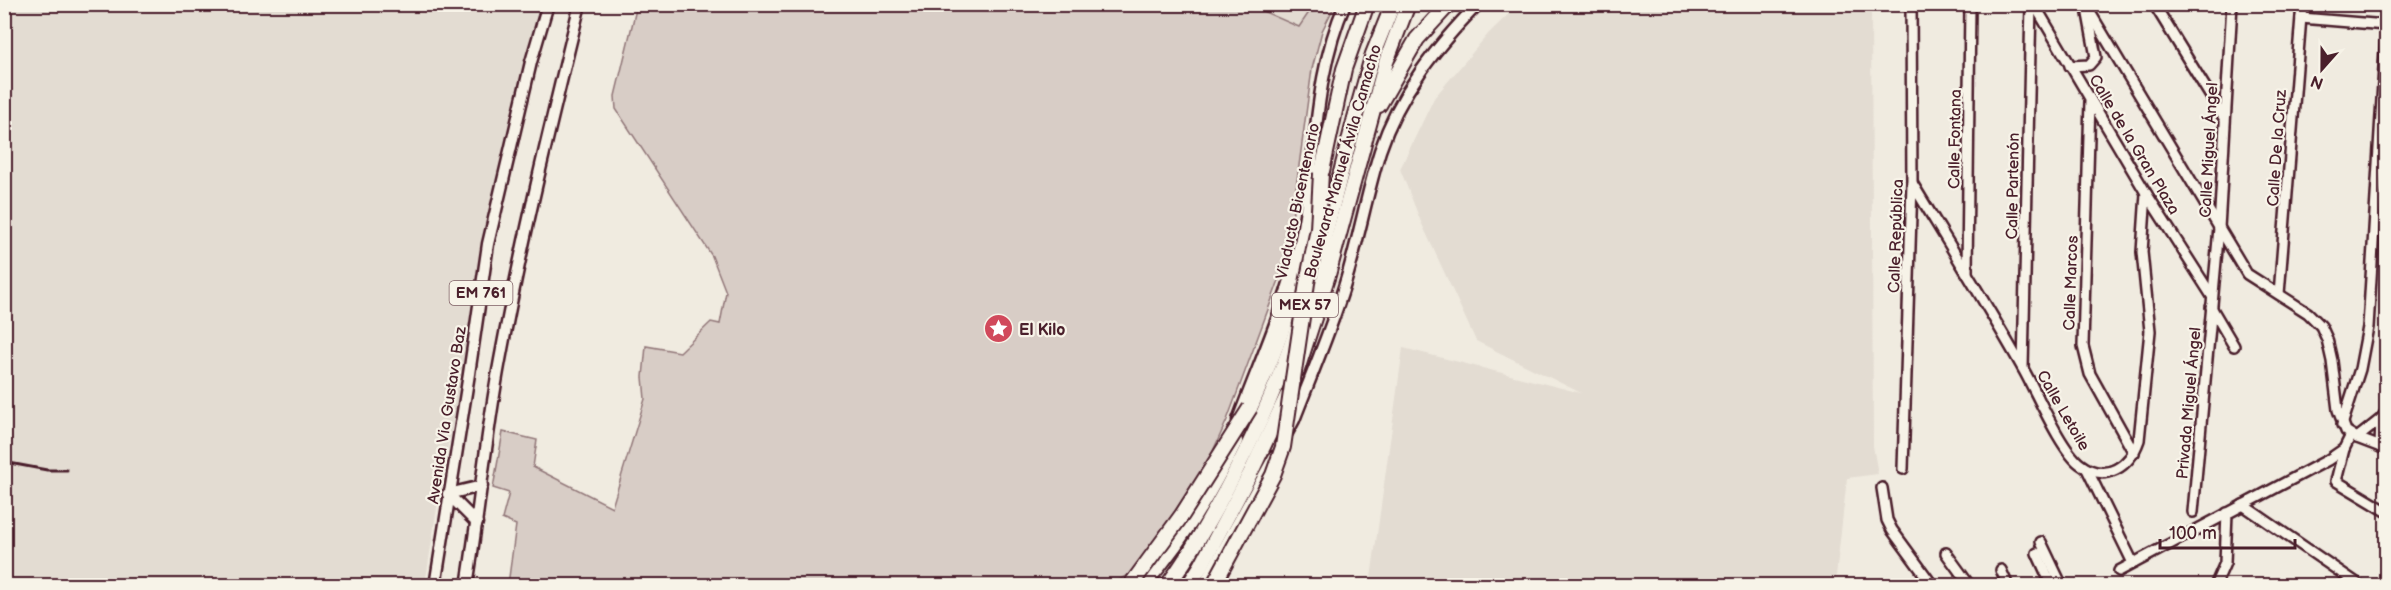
<svg xmlns="http://www.w3.org/2000/svg" width="2391" height="590" font-family="'Balsamiq Sans',sans-serif">
<style>
.built{fill:#e3dcd2}
.green{fill:#d8cdc6;stroke:#917678;stroke-width:1.5}
.lines{fill:none;stroke-linecap:round;stroke-linejoin:round}
.minor-casing{stroke:#4a1f2b;stroke-width:14}
.major-casing{stroke:#4a1f2b;stroke-width:15}
.highway-casing{stroke:#4a1f2b;stroke-width:18}
.minor{stroke:#f7f3e8;stroke-width:9}
.major{stroke:#f7f3e8;stroke-width:10}
.highway{stroke:#f7f3e8;stroke-width:14}
.rail{stroke:#4a1f2b;stroke-width:3}
.highway-bridge-casing{stroke:#4a1f2b;stroke-width:18;stroke-linecap:butt}
.highway-bridge{stroke:#f7f3e8;stroke-width:14}
.labels{text-anchor:middle;stroke-width:4.5;stroke-linejoin:round;paint-order:stroke}
.shield{fill:#f7f3e8;stroke:#7e5f64;stroke-width:1.5}
.shield-label{font-size:15px;font-weight:bold;fill:#4a1f2b}
.street-label{font-size:16px;fill:#4a1f2b;stroke:#f7f3e8}
.poi-label{font-size:16px;font-weight:bold;fill:#4a1f2b;stroke:#f7f3e8;text-anchor:start}
</style>
<rect width="100%" height="100%" fill="#f0ebe0"/>
<filter id="ink" filterUnits="userSpaceOnUse"><feTurbulence type="fractalNoise" baseFrequency=".0167" numOctaves="2"/><feDisplacementMap in="SourceGraphic" scale="12" xChannelSelector="R" yChannelSelector="G"/><feConvolveMatrix kernelMatrix="1 2 1 2 8 2 1 2 1" color-interpolation-filters="sRGB"/></filter>
<g filter="url(#ink)">
<g class="built">
<polygon points="4,5 539,5 442,475 425,585 5,585"/>
<polygon points="1234,5 1314,5 1299,27 1258,9"/>
<polygon points="1518,5 1871,5 1873,446 1878,474 1847,478 1835,585 1370,585 1403,348 1581,393 1476,341 1421,222 1400,169 1434,98 1489,33"/>
</g>
<polygon class="green" points="1134,4 1137,10 1146,5 1234,4 1258,9 1299,27 1314,5 1335,5 1322,31 1312,69 1289,240 1279,280 1227,420 1207,464 1134,571 1111,585 508,585 516,525 502,519 509,493 493,488 503,432 537,440 533,467 612,507 645,399 643,377 646,346 680,352 711,322 720,324 726,292 712,256 616,109 615,96 637,5"/>
<g class="lines">
<defs>
<g id="minor">
<polyline points="2034,4 2146,193 2212,296"/>
<polyline points="2085,4 2247,274 2308,313 2321,326 2327,339 2332,361 2338,410 2346,431 2357,438 2386,449"/>
<polyline points="2154,4 2224,118"/>
<polyline points="2301,18 2386,25"/>
<polyline points="2070,66 2089,65 2096,57 2088,14"/>
<polyline points="2090,101 2083,346 2090,374 2134,453"/>
<path d="M 1912,183 C 1949,244 1987,305 2022,367 C 2036,391 2060,449 2080,464 C 2106,484 2130,466 2139,440 L 2150,331 L 2142,252 L 2146,193"/>
<polyline points="1967,272 1970,4"/>
<polyline points="2279,294 2302,4"/>
<polyline points="2211,307 2234,346"/>
<polyline points="2023,368 2031,4"/>
<polyline points="2342,425 2360,369 2368,327 2386,34"/>
<polyline points="2357,438 2381,419 2386,412"/>
<polyline points="2380,447 2381,419"/>
<polyline points="2344,449 2336,481 2386,511"/>
<polyline points="1903,469 1912,183 1911,4"/>
<polyline points="2087,469 2133,563"/>
<polyline points="1882,488 1887,520 1892,530 1933,586"/>
<polyline points="2243,505 2361,586"/>
<polyline points="2193,512 2219,228 2232,4"/>
<polyline points="2041,542 2062,586"/>
<polyline points="1946,553 1970,586"/>
<polyline points="2037,553 2052,586"/>
<polyline points="2001,570 2008,586"/>
<polyline points="2119,571 2328,460 2344,449 2351,435"/>
<polyline points="2215,586 2225,563 2227,513"/>
</g>
<g id="major">
<path d="M 1238,420 C 1260,361 1286,304 1300,243 C 1317,164 1312,79 1345,4"/>
<path d="M 1287,433 L 1294,420 C 1311,376 1330,332 1344,287 C 1358,243 1366,196 1380,151 C 1399,93 1436,47 1478,4"/>
<polyline points="448,494 477,523"/>
<polyline points="448,494 482,486"/>
<polyline points="435,586 469,374 488,244 531,62 548,4"/>
<path d="M 467,586 C 479,511 486,434 500,360 C 522,240 551,122 580,4"/>
<polyline points="1203,586 1274,457"/>
</g>
<g id="highway">
<polyline points="1379,105 1417,39 1449,4"/>
<polyline points="1319,185 1344,69 1367,4"/>
<polyline points="1310,293 1355,118 1373,54 1393,4"/>
<polyline points="1297,370 1328,275 1386,62 1408,4"/>
<path d="M 1245,419 C 1276,353 1302,282 1314,210"/>
<path d="M 1142,586 C 1180,543 1210,493 1235,441"/>
<path d="M 1167,586 C 1186,561 1201,535 1216,508 C 1248,450 1276,391 1297,328"/>
<polyline points="1188,586 1201,566 1252,470 1287,396"/>
</g>
</defs>
<use href="#minor" class="minor-casing"/>
<use href="#major" class="major-casing"/>
<use href="#highway" class="highway-casing"/>
<use href="#minor" class="minor"/>
<use href="#major" class="major"/>
<use href="#highway" class="highway"/>
<polyline class="rail" points="4,462 47,470 67,470"/>
<defs>
<g id="highway-bridge">
<polyline points="1130,586 1182,515 1250,408"/>
<polyline points="1213,586 1273,475 1283,447 1307,283 1318,229 1321,173"/>
</g>
</defs>
<use href="#highway-bridge" class="highway-bridge-casing"/>
<use href="#highway-bridge" class="highway-bridge"/>
</g>
</g>
<defs>
<symbol id="sight-disc" viewBox="-11 -11 22 22"><circle r="9.5" fill="#d1495b" stroke="#f7f3e8"/><path d="M0-6L1.8-2.2L6-1.7L2.9 1.2L3.7 5.4L0 3.3L-3.7 5.4L-2.9 1.2L-6-1.7L-1.8-2.2Z" fill="#fff"/></symbol>
</defs>
<g fill-rule="evenodd">
<use href="#sight-disc" x="982" y="312" width="33" height="33"/>
</g>
<g class="labels">
<g class="shield">
<rect x="449.5" y="281" width="63" height="24" rx="4.5"/>
<rect x="1272" y="293" width="66" height="24" rx="4.5"/>
</g>
<g class="shield-label">
<text x="481" y="298">EM 761</text>
<text x="1305" y="310">MEX 57</text>
</g>
<g class="street-label">
<text transform="translate(1954 139) rotate(-89)" y="6">Calle Fontana</text>
<text transform="translate(2135 144) rotate(59)" y="6">Calle de la Gran Plaza</text>
<text transform="translate(2276 148) rotate(-86)" y="6">Calle De la Cruz</text>
<text transform="translate(2208 150) rotate(-87)" y="6">Calle Miguel Ángel</text>
<text transform="translate(1342 161) rotate(-74)" y="6">Boulevard Manuel Ávila Camacho</text>
<text transform="translate(2012 186) rotate(-89)" y="6">Calle Partenón</text>
<text transform="translate(1297 201) rotate(-78)" y="6">Viaducto Bicentenario</text>
<text transform="translate(1895 236) rotate(-88)" y="6">Calle República</text>
<text transform="translate(2070 283) rotate(-88)" y="6">Calle Marcos</text>
<text transform="translate(2188 403) rotate(-85)" y="6">Privada Miguel Ángel</text>
<text transform="translate(2064 410) rotate(60)" y="6">Calle Letoile</text>
<text transform="translate(446 415) rotate(-81)" y="6">Avenida Via Gustavo Baz</text>
</g>
<g class="poi-label">
<text x="1019" y="335">El Kilo</text>
</g>
</g>
<rect width="2391" height="590" fill="none" stroke="#f7f3e8" stroke-width="24"/>
<rect x="12" y="12" width="2367" height="566" fill="none" stroke="#4a1f2b" stroke-width="2" filter="url(#ink)"/>
<g transform="translate(2322 69) rotate(201)" stroke="#f7f3e8" stroke-width="4.5" paint-order="stroke">
<path d="M0-4.5L10 22L0 15L-10 22Z" fill="#4a1f2b"/>
<text y="-9" font-size="16" font-weight="bold" text-anchor="middle" fill="#4a1f2b">N</text>
</g>
<path d="M2160 539v9h135v-9" fill="none" stroke="#4a1f2b" stroke-width="3"/>
<text x="2169" y="539" font-size="18" fill="#4a1f2b" stroke="#f7f3e8" stroke-width="4.5" paint-order="stroke">100 m</text>
</svg>
